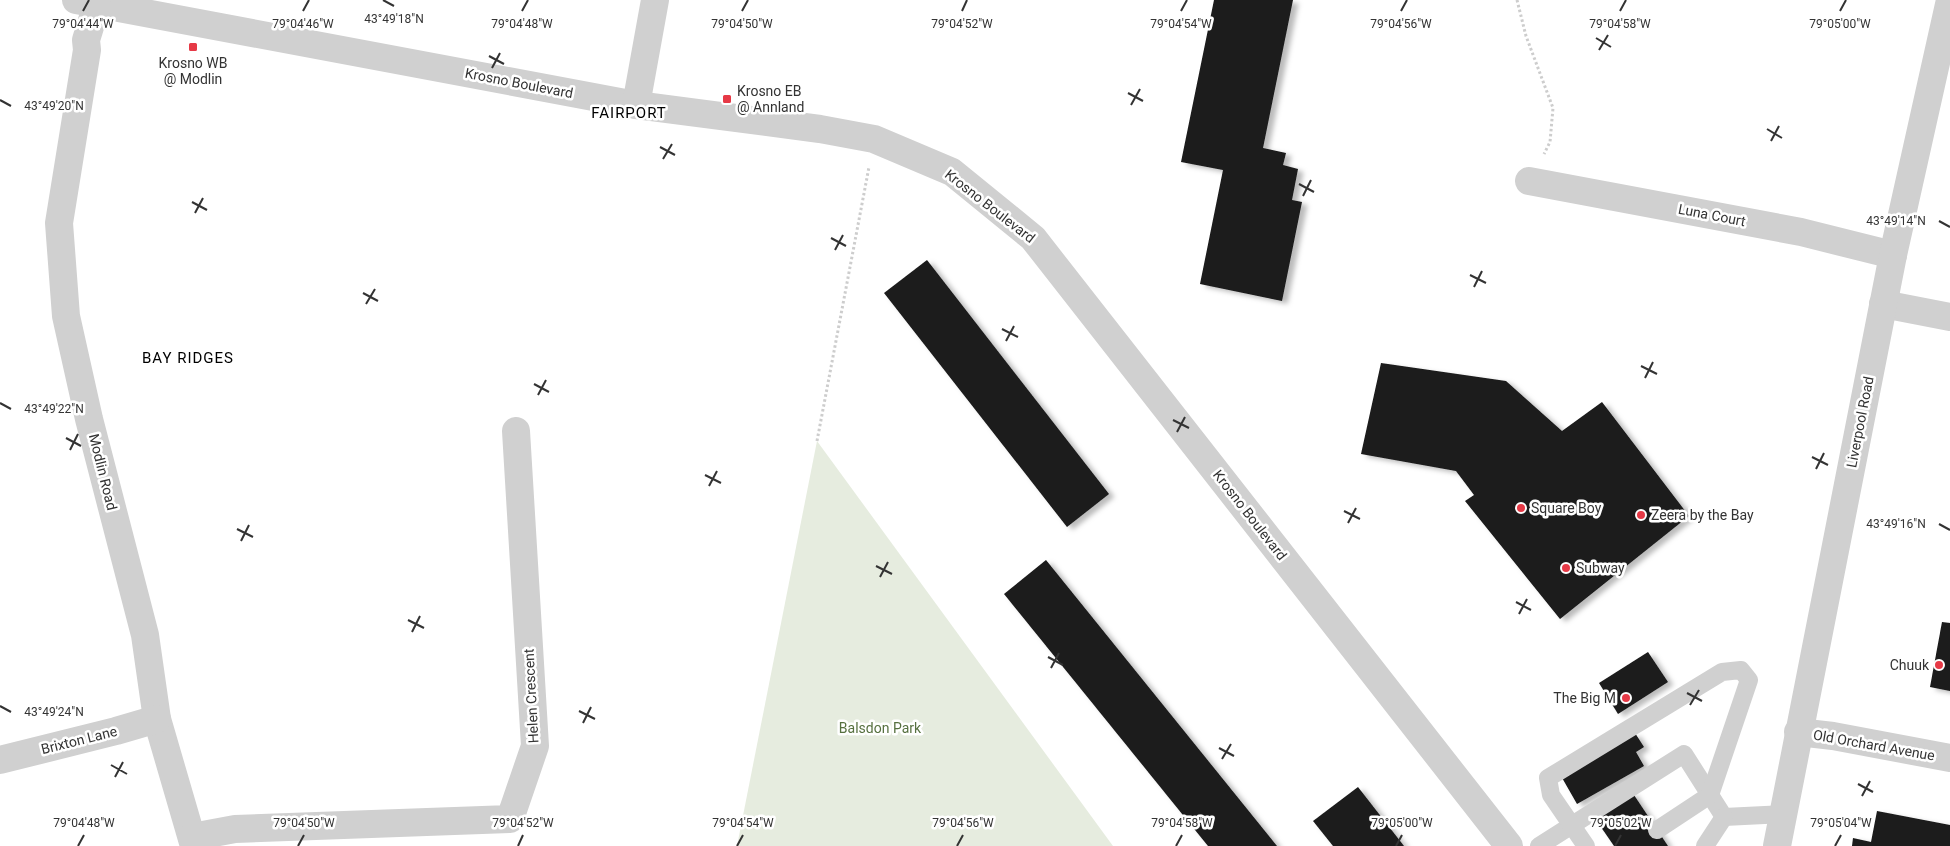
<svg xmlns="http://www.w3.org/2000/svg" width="1950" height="846" font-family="Roboto,sans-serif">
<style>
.green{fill:#e6ecdf}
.building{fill:#1a1a1a;filter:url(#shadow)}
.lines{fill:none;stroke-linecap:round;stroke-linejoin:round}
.path{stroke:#cdcdcd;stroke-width:3;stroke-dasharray:2.5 2.5;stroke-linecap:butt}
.service{stroke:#d0d0d0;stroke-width:18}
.minor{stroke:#d0d0d0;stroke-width:28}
.tertiary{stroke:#d0d0d0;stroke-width:28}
.ticks{fill:none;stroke:#333;stroke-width:2}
.poi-dot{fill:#e63946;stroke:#fff;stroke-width:2}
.labels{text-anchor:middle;stroke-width:5;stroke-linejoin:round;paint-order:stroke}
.poi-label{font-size:14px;fill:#333;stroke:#fff;text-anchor:start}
.street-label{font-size:14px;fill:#333;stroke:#fff}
.park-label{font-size:14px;fill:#56703f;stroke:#fff}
.neighbourhood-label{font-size:15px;letter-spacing:1px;fill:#000;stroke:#fff}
.ticks-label{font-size:12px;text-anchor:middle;fill:#333;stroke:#fff;stroke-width:5;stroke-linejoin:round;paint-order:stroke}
</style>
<defs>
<filter id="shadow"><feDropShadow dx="5.5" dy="3" stdDeviation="2.5" flood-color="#0004"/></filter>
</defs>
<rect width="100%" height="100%" fill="#fff"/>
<polygon class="green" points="817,441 1113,846 737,846"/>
<g class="building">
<polygon points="1214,0 1293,0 1263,148 1286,153 1283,165 1298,169 1292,200 1302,202 1282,301 1200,284 1223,170 1181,162"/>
<polygon points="927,260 1109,494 1067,527 884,293"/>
<polygon points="1381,363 1506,381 1562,431 1602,402 1689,516 1560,619 1465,501 1474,495 1456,471 1361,454"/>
<polygon points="1046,560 1277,846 1208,846 1004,594"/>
<polygon points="1942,622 1950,623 1950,691 1930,687"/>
<polygon points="1648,652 1668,682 1618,714 1599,683"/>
<polygon points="1635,733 1644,747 1636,752 1644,766 1577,804 1561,776"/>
<polygon points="1358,787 1404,846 1333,846 1313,821"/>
<polygon points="1632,792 1668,846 1614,846 1594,817"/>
<polygon points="1877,811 1950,825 1950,846 1852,846 1853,838 1871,842"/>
</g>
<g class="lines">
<g class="path">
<polyline points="1517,0 1526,36 1553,108 1550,142 1544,154"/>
<polyline points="817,441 869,167"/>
</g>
<g class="service">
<polyline points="1539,846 1684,754 1724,817 1783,814"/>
<polyline points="1586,846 1551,795 1548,778 1722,672 1741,670 1749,680 1710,795 1657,830"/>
<polyline points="1705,846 1724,817"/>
</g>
<g class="minor">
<polyline points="76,0 636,105 820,129 874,139 952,172 1033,238 1509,846"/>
<polyline points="97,4 86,40 87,50 59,223 66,316 89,419 145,635 157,719 194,846"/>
<polyline points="636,105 655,0"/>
<polyline points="1529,181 1801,232 1893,255"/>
<polyline points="1883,304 1950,317"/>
<polyline points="1798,732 1833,736 1950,758"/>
<polyline points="0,760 116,731 157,719"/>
<polyline points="192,837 235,829 510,819 535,746 516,431"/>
</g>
<polyline class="tertiary" points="1777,846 1893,255 1950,0"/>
</g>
<path class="ticks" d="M 383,0 L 394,6M 83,11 L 89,0M 303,11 L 309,0M 522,11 L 528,0M 742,11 L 748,0M 962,11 L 967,0M 1181,11 L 1187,0M 1401,11 L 1407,0M 1620,11 L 1626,0M 1840,11 L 1846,0M 1596,38 L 1611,47M 1599,50 L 1608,35M 489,56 L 504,64M 492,68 L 500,53M 1128,93 L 1143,101M 0,100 L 11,106M 1131,105 L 1140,89M 1767,129 L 1782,138M 1771,141 L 1779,126M 660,147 L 675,155M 663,159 L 672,144M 1299,184 L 1314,192M 1303,196 L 1311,180M 192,202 L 207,210M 195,213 L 203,198M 1939,221 L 1950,227M 831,238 L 846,246M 835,250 L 843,235M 1470,275 L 1486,283M 1474,287 L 1482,271M 363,293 L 378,301M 366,304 L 375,289M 1002,329 L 1018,337M 1006,341 L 1014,326M 1641,366 L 1657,374M 1645,378 L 1653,362M 534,384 L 549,392M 538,395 L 546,380M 0,403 L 11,409M 1173,420 L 1189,428M 1177,432 L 1185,417M 66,438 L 81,446M 70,450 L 78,434M 1812,457 L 1828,465M 1816,469 L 1824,453M 705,475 L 721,483M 709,486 L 717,471M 1344,511 L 1360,519M 1348,523 L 1356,508M 1939,524 L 1950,530M 237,529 L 253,537M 241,541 L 249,525M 876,566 L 892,574M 880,577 L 888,562M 1516,602 L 1531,610M 1519,614 L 1527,599M 408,620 L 424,628M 412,632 L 420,616M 1048,657 L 1063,665M 1051,668 L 1059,653M 1687,693 L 1702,701M 1690,705 L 1699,690M 0,706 L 11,712M 579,711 L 595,719M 583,723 L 591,707M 1219,748 L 1234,756M 1222,759 L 1231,744M 111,765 L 127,774M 115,777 L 123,762M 1858,784 L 1873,792M 1862,796 L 1870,781M 78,846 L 84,835M 298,846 L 304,835M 518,846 L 523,835M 737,846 L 743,835M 957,846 L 963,835M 1176,846 L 1182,835M 1396,846 L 1402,835M 1615,846 L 1621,835M 1835,846 L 1841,835"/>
<g class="poi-dot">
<rect x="188" y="42" width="10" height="10" rx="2.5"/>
<rect x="722" y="94" width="10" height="10" rx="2.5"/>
<circle cx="1521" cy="508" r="5"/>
<circle cx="1641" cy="515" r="5"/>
<circle cx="1566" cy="568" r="5"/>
<circle cx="1939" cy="665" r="5"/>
<circle cx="1626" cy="698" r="5"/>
</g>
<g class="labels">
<g class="poi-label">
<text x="193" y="68" text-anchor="middle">Krosno WB<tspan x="193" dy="16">@ Modlin</tspan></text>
<text x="737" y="96">Krosno EB<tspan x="737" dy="16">@ Annland</tspan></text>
<text x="1531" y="513">Square Boy</text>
<text x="1651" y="520">Zeera by the Bay</text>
<text x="1576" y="573">Subway</text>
<text x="1929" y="670" text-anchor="end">Chuuk</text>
<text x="1616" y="703" text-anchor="end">The Big M</text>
</g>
<g class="street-label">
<text transform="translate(519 83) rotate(11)" y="5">Krosno Boulevard</text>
<text transform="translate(990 206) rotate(38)" y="5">Krosno Boulevard</text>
<text transform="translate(1712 215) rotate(11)" y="5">Luna Court</text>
<text transform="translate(1860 422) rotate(-79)" y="5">Liverpool Road</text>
<text transform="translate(103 472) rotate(76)" y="5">Modlin Road</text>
<text transform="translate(1250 515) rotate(52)" y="5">Krosno Boulevard</text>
<text transform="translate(531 696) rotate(-93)" y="5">Helen Crescent</text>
<text transform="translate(79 740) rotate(-14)" y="5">Brixton Lane</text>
<text transform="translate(1874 745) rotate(10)" y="5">Old Orchard Avenue</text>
</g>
<g class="park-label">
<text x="880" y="733">Balsdon Park</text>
</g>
<g class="neighbourhood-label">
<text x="629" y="118">FAIRPORT</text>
<text x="188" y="363">BAY RIDGES</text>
</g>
</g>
<g class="ticks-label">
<text x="394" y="23">43°49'18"N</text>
<text x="83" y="28">79°04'44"W</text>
<text x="303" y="28">79°04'46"W</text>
<text x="522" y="28">79°04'48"W</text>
<text x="742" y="28">79°04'50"W</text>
<text x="962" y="28">79°04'52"W</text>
<text x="1181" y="28">79°04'54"W</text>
<text x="1401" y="28">79°04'56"W</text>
<text x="1620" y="28">79°04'58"W</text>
<text x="1840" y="28">79°05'00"W</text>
<text x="54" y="110">43°49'20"N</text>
<text x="1896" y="225">43°49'14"N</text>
<text x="54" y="413">43°49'22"N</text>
<text x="1896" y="528">43°49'16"N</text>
<text x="54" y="716">43°49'24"N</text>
<text x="84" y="827">79°04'48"W</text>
<text x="304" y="827">79°04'50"W</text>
<text x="523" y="827">79°04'52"W</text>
<text x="743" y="827">79°04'54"W</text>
<text x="963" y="827">79°04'56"W</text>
<text x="1182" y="827">79°04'58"W</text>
<text x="1402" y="827">79°05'00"W</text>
<text x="1621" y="827">79°05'02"W</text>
<text x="1841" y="827">79°05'04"W</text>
</g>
</svg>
